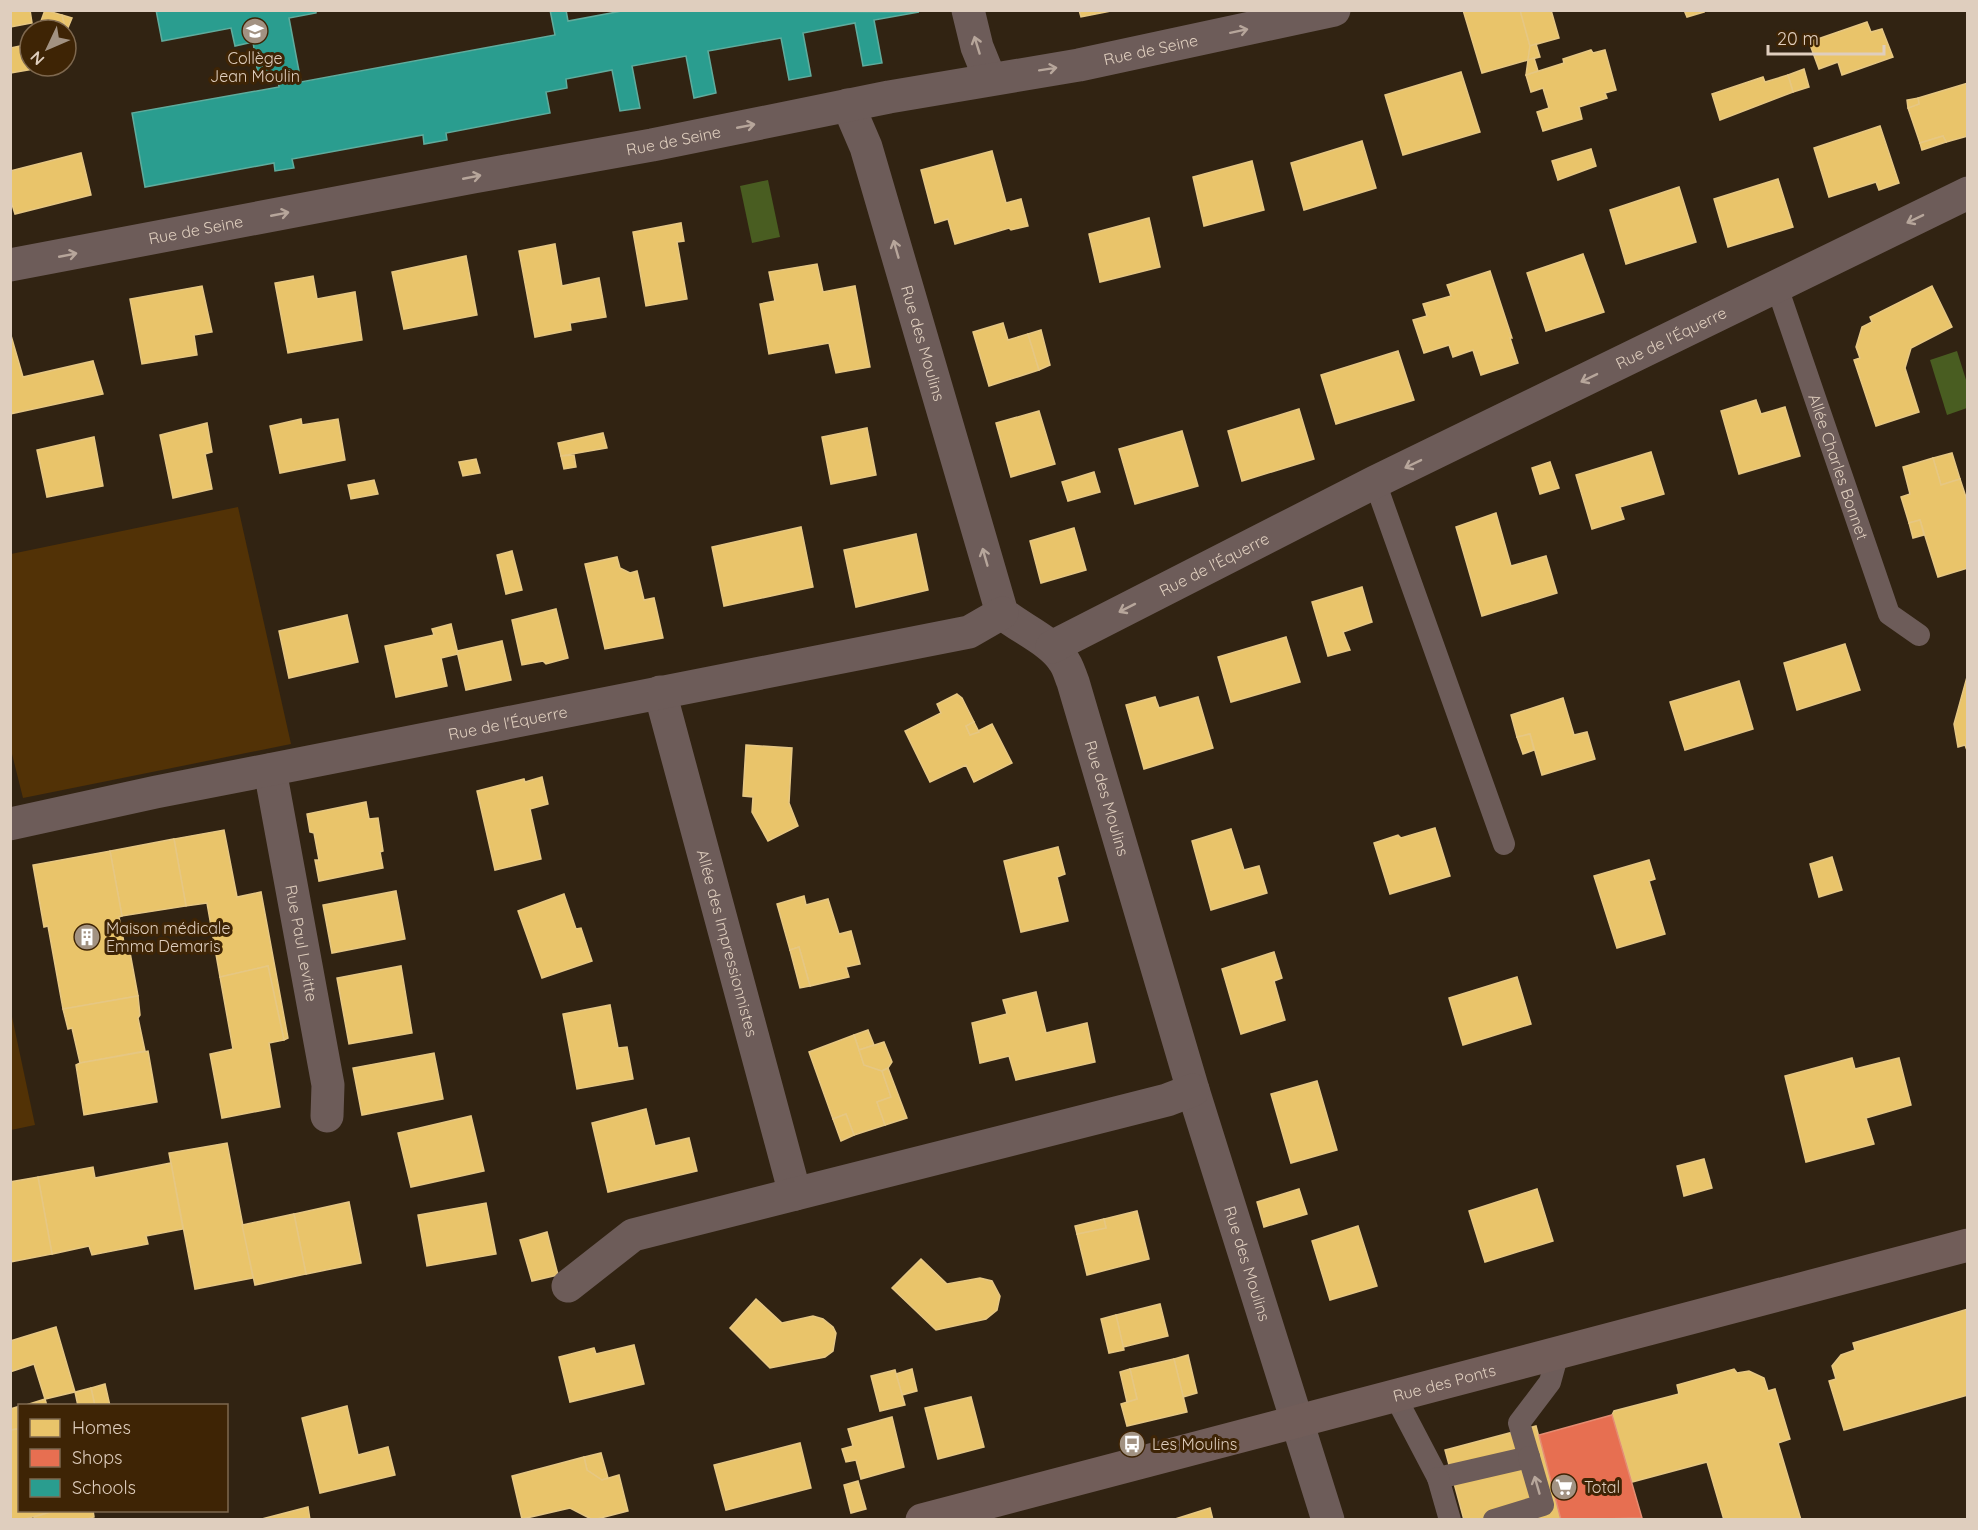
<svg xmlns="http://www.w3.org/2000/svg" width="1978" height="1530" font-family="Quicksand,sans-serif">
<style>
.green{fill:#523206}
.water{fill:#495d21}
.homes{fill:#e9c46a;stroke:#e6c783;stroke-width:1.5}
.shops{fill:#e76f51;stroke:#e58c72;stroke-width:1.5}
.schools{fill:#2a9d8f;stroke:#60ac9d;stroke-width:1.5}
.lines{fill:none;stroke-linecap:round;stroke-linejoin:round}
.lane{stroke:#6d5c59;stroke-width:22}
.street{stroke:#6d5c59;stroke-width:33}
.secondary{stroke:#715d59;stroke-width:33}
.oneway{stroke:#b7a69b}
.labels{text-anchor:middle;stroke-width:6;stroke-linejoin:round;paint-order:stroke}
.street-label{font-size:16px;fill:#dfcebe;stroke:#3e2405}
.poi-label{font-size:16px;fill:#dfcebe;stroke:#3e2405;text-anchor:start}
</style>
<rect width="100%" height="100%" fill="#312312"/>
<g class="green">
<polygon points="238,507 291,744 23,798 10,746 11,554"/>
<polygon points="11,1012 35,1125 11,1130 10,1130"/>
</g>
<g class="water">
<polygon points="768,180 780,237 752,243 740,186"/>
<polygon points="1957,351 1967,383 1967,408 1947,415 1930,360"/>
</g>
<g class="homes">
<polygon points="10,10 30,10 32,23 10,27"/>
<polygon points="45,10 62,15 66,30 41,21"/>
<polygon points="1079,10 1116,10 1081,17"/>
<polygon points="1463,10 1520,10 1530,46 1528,60 1482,73"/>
<polygon points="1520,10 1551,10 1559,38 1530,46"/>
<polygon points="1684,10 1703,10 1704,12 1687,17"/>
<polygon points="62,15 72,18 67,30 66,30"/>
<polygon points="1867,22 1871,32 1882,29 1893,57 1842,75 1838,62 1819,69 1809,42"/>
<polygon points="30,44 30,66 39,66 40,68 10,73 10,48"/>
<polygon points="1536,44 1540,57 1528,60 1530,46"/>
<polygon points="1591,50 1593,53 1605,50 1616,90 1605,93 1607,98 1579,107 1582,119 1543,131 1537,112 1549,108 1543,88 1531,92 1526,75 1564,63 1563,59"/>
<polygon points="1534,58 1538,71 1526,75 1528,60"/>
<polygon points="1804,69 1809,87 1793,92 1788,75"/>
<polygon points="1461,72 1480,132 1403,155 1385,95"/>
<polygon points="1788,75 1793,92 1720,120 1712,94 1763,77 1765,82"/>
<polygon points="1968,83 1968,136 1946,142 1943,136 1920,143 1908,108 1919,104 1918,98"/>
<polygon points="1918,98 1919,104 1908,108 1907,100"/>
<polygon points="1880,126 1899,183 1879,190 1876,182 1829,197 1814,148"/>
<polygon points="1943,136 1946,142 1922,150 1920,143"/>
<polygon points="1362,141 1376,188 1304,210 1291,163"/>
<polygon points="1591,149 1596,166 1558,180 1552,161"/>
<polygon points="992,151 1006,203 1021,199 1028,226 1011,230 1009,228 955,244 948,219 935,223 921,170"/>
<polygon points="81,153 91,195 15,214 10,198 10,171"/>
<polygon points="1252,161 1264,210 1204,226 1193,177"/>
<polygon points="1778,179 1793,227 1728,247 1714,199"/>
<polygon points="1679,187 1696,242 1626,264 1610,210"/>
<polygon points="1149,218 1160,267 1100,282 1089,234"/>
<polygon points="681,223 684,241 677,242 687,299 646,306 633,232"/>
<polygon points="555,244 562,286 599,278 606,317 570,323 571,330 535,337 519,251"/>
<polygon points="1583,254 1604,312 1546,331 1527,273"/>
<polygon points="466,256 477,315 404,329 392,272"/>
<polygon points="817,264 823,292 855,286 870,367 836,373 829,343 769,354 760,304 775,301 769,272"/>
<polygon points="1490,271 1512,338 1510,338 1518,363 1481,375 1473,350 1453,357 1449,345 1424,353 1413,320 1427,316 1423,304 1451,296 1447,285"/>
<polygon points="313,276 317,299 355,292 362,340 288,353 275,283"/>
<polygon points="202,286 212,332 194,335 197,355 142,364 130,299"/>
<polygon points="1932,286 1952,327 1911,348 1905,368 1919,412 1876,426 1854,360 1860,358 1856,347 1862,327 1872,322 1870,317"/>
<polygon points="1003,323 1008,340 1028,334 1039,370 989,386 973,332"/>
<polygon points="1041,330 1050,365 1039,370 1028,334"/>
<polygon points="10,332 23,377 93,361 103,394 10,414"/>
<polygon points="1398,351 1414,400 1336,424 1321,375"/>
<polygon points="1756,400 1761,414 1785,407 1800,456 1739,474 1721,411"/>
<polygon points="1299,409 1314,459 1242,481 1228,431"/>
<polygon points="1039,411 1055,464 1011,477 996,423"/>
<polygon points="301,419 302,425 338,419 345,460 280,473 270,426"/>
<polygon points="207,423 212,452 205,454 212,489 173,498 160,435"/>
<polygon points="867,428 876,475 831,484 822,437"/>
<polygon points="1182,431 1198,486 1135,504 1119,449"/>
<polygon points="603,433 607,448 561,456 558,443"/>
<polygon points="94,437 103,486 47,497 37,450"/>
<polygon points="1651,452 1664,494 1620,507 1624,519 1592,529 1576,475"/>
<polygon points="1952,453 1960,479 1941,485 1933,458"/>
<polygon points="574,455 576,467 564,469 561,456"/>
<polygon points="1933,458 1941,485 1960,479 1968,503 1968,568 1938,577 1920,520 1909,523 1901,497 1910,494 1903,467"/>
<polygon points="476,459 480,473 463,476 459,462"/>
<polygon points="1550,462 1559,488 1540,494 1532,468"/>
<polygon points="1094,472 1100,492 1068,501 1062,482"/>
<polygon points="374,480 378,494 351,499 348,485"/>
<polygon points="1496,513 1511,566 1546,556 1557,593 1482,616 1456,527"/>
<polygon points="1920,520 1924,535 1913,538 1909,523"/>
<polygon points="801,527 813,587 724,606 712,547"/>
<polygon points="1074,528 1086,570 1041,583 1030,541"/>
<polygon points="916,534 928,590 856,607 844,550"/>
<polygon points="512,551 522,590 506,594 497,555"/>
<polygon points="617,557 620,568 630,573 637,571 644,600 654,598 663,638 605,649 585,564"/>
<polygon points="1362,587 1372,622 1343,632 1350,650 1328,656 1312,602"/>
<polygon points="556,609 568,658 546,664 543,661 522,665 512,620"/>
<polygon points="347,615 358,662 289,678 279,631"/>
<polygon points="451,624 458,654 441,658 447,686 396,697 385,646 434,635 432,629"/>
<polygon points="1286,637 1300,682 1231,702 1218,657"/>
<polygon points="502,641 511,680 466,690 457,651"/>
<polygon points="1845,644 1860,690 1797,710 1784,663"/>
<polygon points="1967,677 1968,677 1968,753 1965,745 1958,747 1954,724"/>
<polygon points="1739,681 1753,729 1685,750 1670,702"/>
<polygon points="957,694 962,698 974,722 966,726 970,735 992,724 1012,763 974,782 966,765 930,782 905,731 941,713 937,704"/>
<polygon points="1155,697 1159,708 1198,697 1213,748 1144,769 1126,705"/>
<polygon points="1563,698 1574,735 1587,732 1595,759 1542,775 1530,734 1517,737 1511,715"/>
<polygon points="974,722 979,732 970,735 966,726"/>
<polygon points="1530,734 1534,750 1523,754 1517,737"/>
<polygon points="746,745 792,748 789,803 798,826 768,841 752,812 753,797 743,796"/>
<polygon points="542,777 548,804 530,809 541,859 495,870 477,791 524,779 525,782"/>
<polygon points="366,802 369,819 378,818 383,851 380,852 383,868 319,881 315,860 319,860 314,833 310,832 307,814"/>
<polygon points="1435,828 1450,876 1390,894 1374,843 1398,835 1401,838"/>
<polygon points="1231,829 1244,870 1259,866 1267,893 1211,910 1192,841"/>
<polygon points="224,830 237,897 261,892 288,1038 284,1040 268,966 220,977 207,903 186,906 174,839"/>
<polygon points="174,839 186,906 122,916 110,851"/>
<polygon points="1058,847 1065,874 1057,877 1068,921 1021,932 1004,861"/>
<polygon points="110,851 122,916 119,917 125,948 129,947 138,996 63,1009 48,926 44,927 33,865"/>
<polygon points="1832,857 1842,890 1819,897 1810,864"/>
<polygon points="1649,860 1655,879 1649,881 1665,934 1617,948 1594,876"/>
<polygon points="396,891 405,939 332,953 323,905"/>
<polygon points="564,894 576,929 581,928 592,961 542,978 518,911"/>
<polygon points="804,896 806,905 828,899 839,934 851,931 860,964 846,967 849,977 810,986 799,947 790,950 777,904"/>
<polygon points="799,947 810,986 800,988 790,950"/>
<polygon points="1274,952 1282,978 1274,981 1285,1020 1241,1034 1222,969"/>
<polygon points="268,966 284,1040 269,1043 280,1107 222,1118 210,1054 233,1049 220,977"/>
<polygon points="401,966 412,1033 349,1044 337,978"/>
<polygon points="1517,977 1531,1024 1463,1045 1449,998"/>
<polygon points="1036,992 1046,1033 1087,1023 1095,1062 1016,1080 1009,1056 980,1063 972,1023 1007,1014 1003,1000"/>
<polygon points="138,996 140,1015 138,1018 145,1051 80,1063 72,1028 68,1029 63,1009"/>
<polygon points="610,1005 618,1048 627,1047 633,1079 577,1089 563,1014"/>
<polygon points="868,1030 874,1045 859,1050 854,1035"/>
<polygon points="854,1035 864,1065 882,1071 891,1097 877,1102 885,1125 854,1135 846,1114 833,1119 809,1052"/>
<polygon points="884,1042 892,1062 888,1068 882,1071 864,1065 859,1050"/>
<polygon points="148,1051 157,1102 84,1115 76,1065 80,1063"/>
<polygon points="434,1053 443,1099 362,1115 353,1068"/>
<polygon points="1852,1058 1855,1069 1899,1058 1911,1105 1866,1118 1874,1144 1806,1162 1785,1076"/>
<polygon points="888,1068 907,1118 885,1125 877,1102 891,1097 882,1071"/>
<polygon points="1317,1081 1337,1150 1291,1163 1271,1094"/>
<polygon points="646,1109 655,1146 689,1138 697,1171 608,1192 592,1123"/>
<polygon points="846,1114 854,1135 841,1141 833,1119"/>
<polygon points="471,1116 484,1171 411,1187 398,1133"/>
<polygon points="227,1143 253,1278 195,1289 169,1153"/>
<polygon points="1704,1159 1712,1188 1684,1196 1677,1166"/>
<polygon points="171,1163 183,1229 146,1236 148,1244 92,1255 89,1246 52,1254 38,1177 93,1167 95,1178"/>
<polygon points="38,1177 52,1254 10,1262 10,1182"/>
<polygon points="1299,1189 1307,1214 1264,1227 1257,1202"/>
<polygon points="1537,1189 1553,1241 1485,1262 1469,1211"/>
<polygon points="349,1202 361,1263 306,1274 294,1214"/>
<polygon points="486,1203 496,1254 427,1266 418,1215"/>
<polygon points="1137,1211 1149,1259 1087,1275 1077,1234 1106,1228 1104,1219"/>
<polygon points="294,1214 306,1274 255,1285 242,1225"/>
<polygon points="1104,1219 1106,1228 1077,1234 1075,1226"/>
<polygon points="1358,1226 1377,1286 1330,1300 1312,1241"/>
<polygon points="547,1232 558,1275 532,1281 520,1240"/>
<polygon points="921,1259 947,1284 980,1278 992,1281 1000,1296 997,1310 986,1319 936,1330 892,1288"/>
<polygon points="756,1299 782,1323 813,1316 823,1319 833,1327 836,1333 833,1351 825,1357 770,1368 730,1328"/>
<polygon points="1160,1304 1168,1336 1123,1347 1116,1315"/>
<polygon points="1968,1309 1968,1395 1844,1430 1829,1381 1836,1379 1832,1366 1841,1355 1855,1350 1853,1343"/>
<polygon points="1116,1315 1124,1350 1109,1353 1101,1319"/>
<polygon points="56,1327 75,1392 45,1399 34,1364 10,1372 10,1341"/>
<polygon points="634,1345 644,1384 570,1402 559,1357 594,1348 596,1354"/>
<polygon points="1188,1355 1197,1393 1183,1397 1174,1359"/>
<polygon points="1174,1359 1187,1412 1127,1426 1121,1404 1137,1399 1130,1369"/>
<polygon points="912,1369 917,1391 902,1395 896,1374"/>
<polygon points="1130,1369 1137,1399 1127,1402 1120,1372"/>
<polygon points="1734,1369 1737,1373 1749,1371 1764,1378 1768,1391 1775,1389 1790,1439 1778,1443 1801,1520 1724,1520 1707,1462 1632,1482 1612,1415 1614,1411 1679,1394 1677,1385"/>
<polygon points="895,1370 905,1405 880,1411 871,1376"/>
<polygon points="105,1384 110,1406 95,1406 91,1388"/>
<polygon points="91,1388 95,1406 78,1406 75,1392"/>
<polygon points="971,1397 984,1447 938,1459 925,1408"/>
<polygon points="45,1399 47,1406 23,1406"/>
<polygon points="20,1406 20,1428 11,1430 10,1409"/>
<polygon points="347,1406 358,1455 388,1447 395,1475 320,1493 302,1418"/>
<polygon points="892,1417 904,1467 861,1479 856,1460 846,1462 842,1449 853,1446 848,1429"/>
<polygon points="1536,1426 1561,1520 1464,1520 1445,1450"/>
<polygon points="18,1429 20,1510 57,1510 22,1520 10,1520 10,1430"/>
<polygon points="800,1443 811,1488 726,1510 714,1465"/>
<polygon points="601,1453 608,1478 602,1480 587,1470 584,1457"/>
<polygon points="584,1457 587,1470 602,1480 619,1475 628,1511 593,1520 570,1508 522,1519 512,1476"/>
<polygon points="858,1481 866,1509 851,1513 844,1485"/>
<polygon points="308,1507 310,1520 258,1520"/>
<polygon points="1210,1508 1213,1520 1172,1520"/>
<polygon points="57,1510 93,1510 94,1517 84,1520 34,1520 34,1517"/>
</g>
<polygon class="shops" points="1612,1415 1642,1518 1561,1520 1539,1435"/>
<polygon class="schools" points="156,10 316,10 316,13 289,18 301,82 555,35 550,10 566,10 568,21 627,10 919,12 874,20 882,63 863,66 855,23 803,33 811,76 789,80 781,38 708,51 716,93 694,98 686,56 632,66 640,108 620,111 612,70 566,79 567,88 546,92 550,113 446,133 447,140 424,144 423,135 292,159 294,168 275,171 274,163 145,187 132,113 279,87 277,72 258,75 253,42 235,46 231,28 162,41"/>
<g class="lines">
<g class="lane">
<path id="s1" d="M 1777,287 L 1889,614 L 1919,635"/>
<polyline points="1375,482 1504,844"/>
<polyline points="1395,1396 1438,1478 1529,1457 1519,1423 1550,1382 1558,1353"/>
<polyline points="1438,1478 1450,1520"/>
<polyline points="1494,1520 1543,1505 1529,1457"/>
</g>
<g class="street">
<polyline points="968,10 977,47 990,79"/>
<path id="s2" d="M 848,105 L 866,147 L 1002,613 C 1020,628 1051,641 1063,660 C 1068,666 1070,675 1073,682 L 1193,1090 L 1328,1520"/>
<path id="s3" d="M 10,265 L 473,177 L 652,145 L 889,97 L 1079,65 L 1334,10"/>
<path id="s4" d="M 1052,647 L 1375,482 L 1968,193"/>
<path id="s5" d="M 660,692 L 795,1194"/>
<path id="s6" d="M 270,770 L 328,1085 L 327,1116"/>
<path id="s7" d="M 10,824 L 156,792 L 969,632 L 1002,613"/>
<polyline points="568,1286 633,1235 1167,1100 1193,1090"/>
</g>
<path class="secondary" id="s8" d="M 922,1520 L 1968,1245"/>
</g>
<defs><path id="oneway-shaft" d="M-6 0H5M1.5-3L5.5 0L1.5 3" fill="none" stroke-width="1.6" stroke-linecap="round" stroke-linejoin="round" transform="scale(1.5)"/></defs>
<g class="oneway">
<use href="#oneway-shaft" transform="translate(1239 31) rotate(-12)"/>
<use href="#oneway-shaft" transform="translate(977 45) rotate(-107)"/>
<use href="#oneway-shaft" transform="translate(1048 69) rotate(-9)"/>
<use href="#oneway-shaft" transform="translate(746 126) rotate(-11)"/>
<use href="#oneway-shaft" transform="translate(472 177) rotate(-11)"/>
<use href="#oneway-shaft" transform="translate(280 214) rotate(-11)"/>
<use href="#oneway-shaft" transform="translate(1915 219) rotate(154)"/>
<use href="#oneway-shaft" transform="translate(896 249) rotate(-106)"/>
<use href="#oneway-shaft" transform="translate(68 255) rotate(-11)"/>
<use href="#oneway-shaft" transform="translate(1589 378) rotate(154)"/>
<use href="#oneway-shaft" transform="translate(1413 464) rotate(154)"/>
<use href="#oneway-shaft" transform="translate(985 557) rotate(-106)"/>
<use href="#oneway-shaft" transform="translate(1127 608) rotate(153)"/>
<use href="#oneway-shaft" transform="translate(1537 1485) rotate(-106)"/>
</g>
<defs>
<symbol id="school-disc" viewBox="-11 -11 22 22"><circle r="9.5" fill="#a29282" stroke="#3e2405"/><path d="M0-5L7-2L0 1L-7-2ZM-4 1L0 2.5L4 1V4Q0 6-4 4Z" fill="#fff"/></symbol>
<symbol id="building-disc" viewBox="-11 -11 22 22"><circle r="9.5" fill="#a29282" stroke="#3e2405"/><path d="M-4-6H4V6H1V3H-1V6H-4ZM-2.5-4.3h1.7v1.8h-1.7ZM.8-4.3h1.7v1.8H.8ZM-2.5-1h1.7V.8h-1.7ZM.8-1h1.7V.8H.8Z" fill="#fff"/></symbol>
<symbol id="bus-disc" viewBox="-11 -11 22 22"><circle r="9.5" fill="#a29282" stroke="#3e2405"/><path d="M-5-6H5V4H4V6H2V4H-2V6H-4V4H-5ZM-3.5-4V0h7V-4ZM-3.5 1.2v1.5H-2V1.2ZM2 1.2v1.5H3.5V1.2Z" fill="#fff"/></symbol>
<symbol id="supermarket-disc" viewBox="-11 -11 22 22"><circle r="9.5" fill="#a29282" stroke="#3e2405"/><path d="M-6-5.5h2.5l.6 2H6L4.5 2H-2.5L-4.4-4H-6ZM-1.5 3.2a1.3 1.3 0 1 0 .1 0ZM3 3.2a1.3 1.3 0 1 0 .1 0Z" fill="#fff"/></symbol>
</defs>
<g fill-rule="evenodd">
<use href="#school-disc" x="240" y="16" width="30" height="30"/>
<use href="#building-disc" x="72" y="922" width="30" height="30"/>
<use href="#bus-disc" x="1117" y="1429" width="30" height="30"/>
<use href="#supermarket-disc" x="1549" y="1472" width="30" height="30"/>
</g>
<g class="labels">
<g class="street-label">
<text dy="6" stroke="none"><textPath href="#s3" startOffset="1161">Rue de Seine</textPath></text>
<text dy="6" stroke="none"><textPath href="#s3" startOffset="675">Rue de Seine</textPath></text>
<text dy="6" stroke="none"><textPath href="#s3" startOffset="189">Rue de Seine</textPath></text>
<text dy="6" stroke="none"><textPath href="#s4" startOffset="692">Rue de l'Équerre</textPath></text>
<text dy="6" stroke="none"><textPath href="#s2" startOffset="250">Rue des Moulins</textPath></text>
<text dy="6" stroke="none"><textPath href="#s1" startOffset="190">Allée Charles Bonnet</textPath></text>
<text dy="6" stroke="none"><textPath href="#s4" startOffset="182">Rue de l'Équerre</textPath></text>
<text dy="6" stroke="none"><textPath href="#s7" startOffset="508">Rue de l'Équerre</textPath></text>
<text dy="6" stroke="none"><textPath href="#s2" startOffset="754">Rue des Moulins</textPath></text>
<text dy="6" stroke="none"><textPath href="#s6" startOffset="176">Rue Paul Levitte</textPath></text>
<text dy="6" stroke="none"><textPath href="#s5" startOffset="260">Allée des Impressionnistes</textPath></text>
<text dy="6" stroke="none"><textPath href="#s2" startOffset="1240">Rue des Moulins</textPath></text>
<text dy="6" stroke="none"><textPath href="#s8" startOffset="540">Rue des Ponts</textPath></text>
</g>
<g class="poi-label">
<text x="255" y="64" text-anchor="middle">Collège<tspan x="255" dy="18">Jean Moulin</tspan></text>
<text x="106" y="934">Maison médicale<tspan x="106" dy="18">Emma Demaris</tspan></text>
<text x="1152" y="1450">Les Moulins</text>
<text x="1584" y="1493">Total</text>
</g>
</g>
<rect width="1978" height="1530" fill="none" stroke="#dfcebe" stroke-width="24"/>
<rect x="18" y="1404" width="210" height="108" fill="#3e2405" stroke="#7e684f" stroke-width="1.5"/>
<rect x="30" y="1419" width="30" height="18" fill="#e9c46a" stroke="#7e684f" stroke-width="1.5"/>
<text x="72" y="1434" font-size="18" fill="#dfcebe">Homes</text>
<rect x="30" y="1449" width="30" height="18" fill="#e76f51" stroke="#7e684f" stroke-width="1.5"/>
<text x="72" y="1464" font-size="18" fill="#dfcebe">Shops</text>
<rect x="30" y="1479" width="30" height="18" fill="#2a9d8f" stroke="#7e684f" stroke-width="1.5"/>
<text x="72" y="1494" font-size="18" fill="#dfcebe">Schools</text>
<g transform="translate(48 48) rotate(226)"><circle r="28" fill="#3e2405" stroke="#7e684f" stroke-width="1.5"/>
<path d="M0-4.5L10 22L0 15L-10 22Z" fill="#a29282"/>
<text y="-9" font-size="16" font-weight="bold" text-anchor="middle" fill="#dfcebe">N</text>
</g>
<path d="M1768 45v9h116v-9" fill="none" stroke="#dfcebe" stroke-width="3"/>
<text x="1777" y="45" font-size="18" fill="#dfcebe" stroke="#3e2405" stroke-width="4.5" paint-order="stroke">20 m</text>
</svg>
